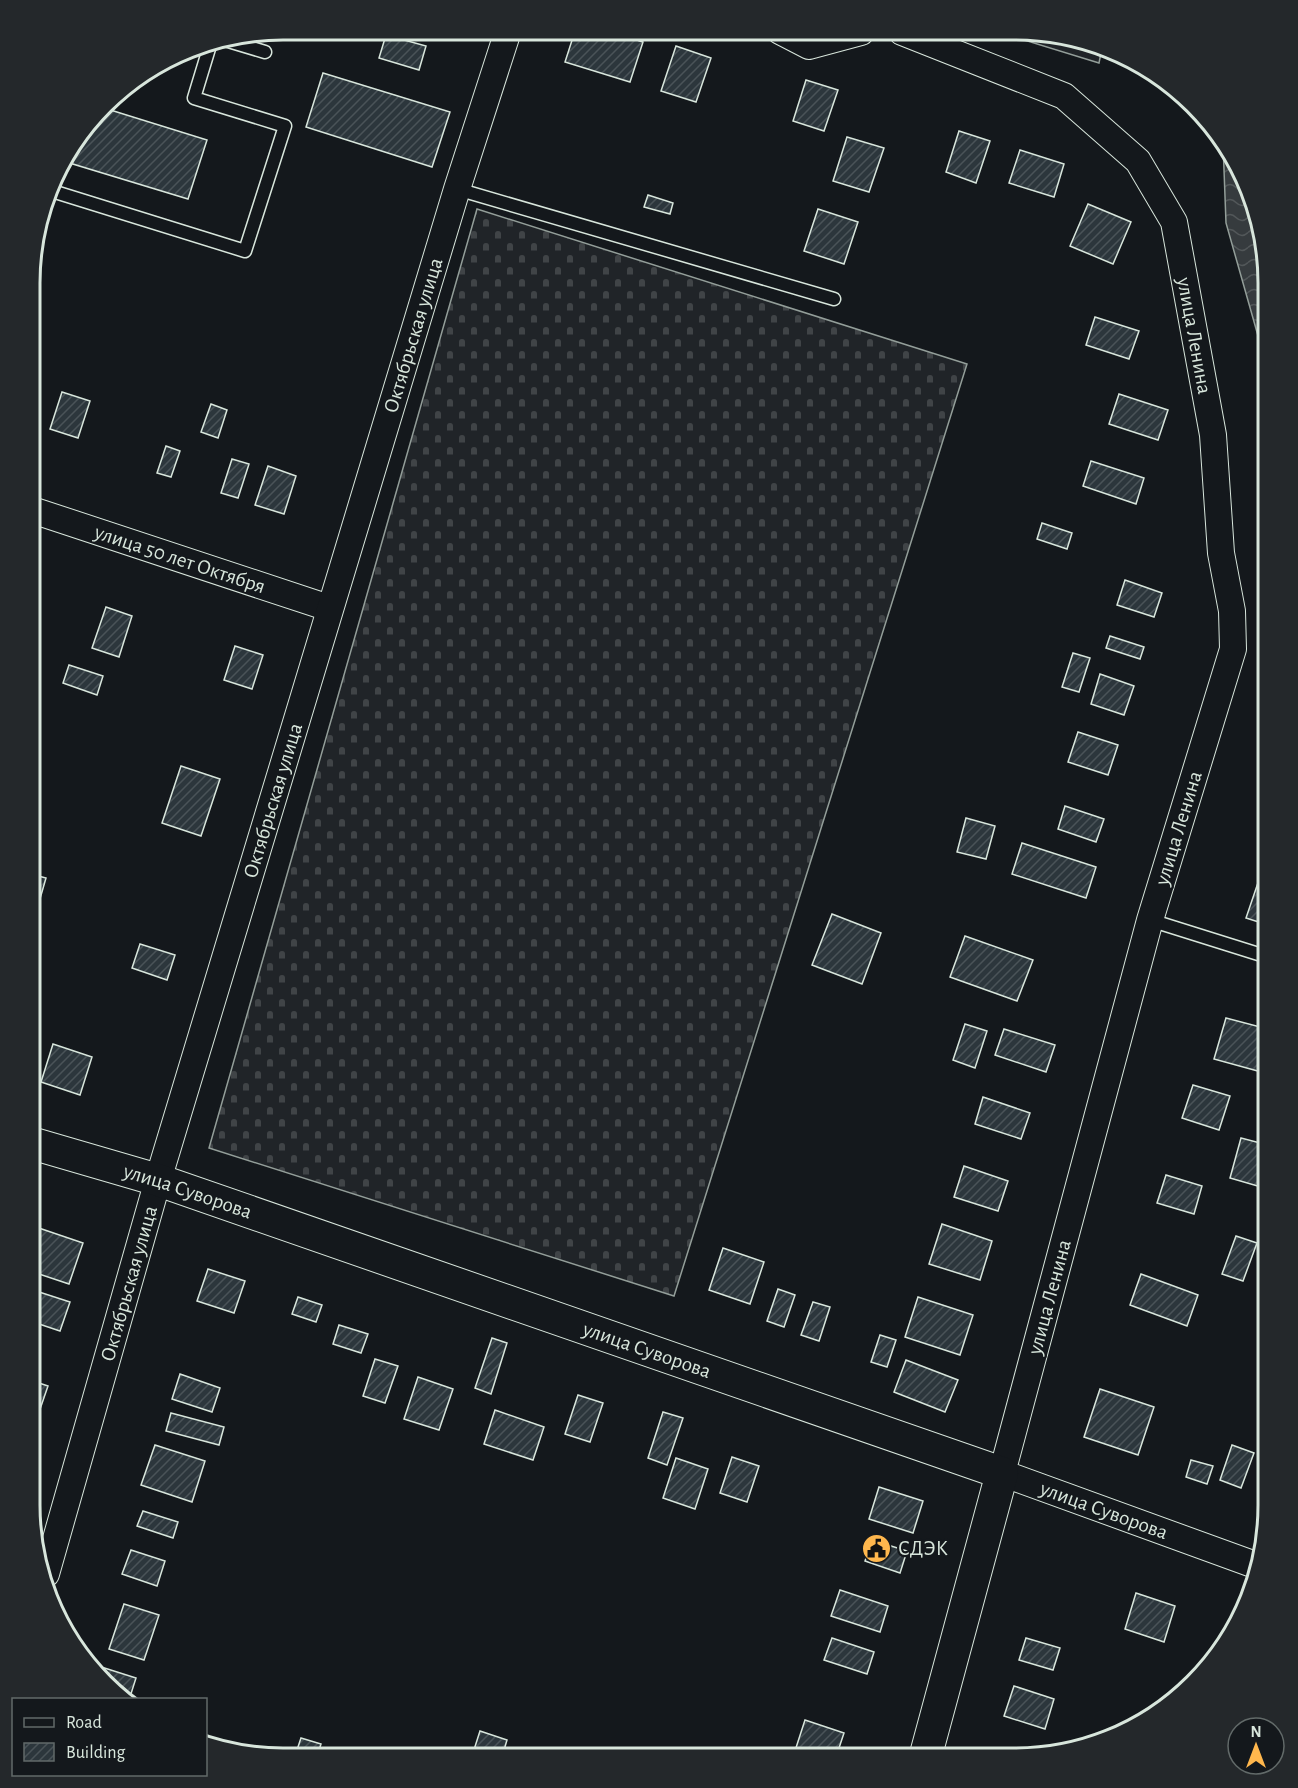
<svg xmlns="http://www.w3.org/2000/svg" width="1298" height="1788" font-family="'Alegreya Sans',sans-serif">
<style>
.cemetery{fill:url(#cemetery-stones);stroke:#939e99;stroke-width:1.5}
.park{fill:#202428;stroke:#939e99;stroke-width:1.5}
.water{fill:url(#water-waves);stroke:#939e99;stroke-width:1.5}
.building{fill:url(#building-hatch);stroke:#d8e6dc;stroke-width:1.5}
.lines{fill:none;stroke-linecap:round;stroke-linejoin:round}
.service-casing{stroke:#d8e6dc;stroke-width:15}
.minor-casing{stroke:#d8e6dc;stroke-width:28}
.tertiary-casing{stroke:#d8e6dc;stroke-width:34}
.service{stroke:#14181c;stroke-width:12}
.minor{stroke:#14181c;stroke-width:26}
.tertiary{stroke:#14181c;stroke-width:32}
.labels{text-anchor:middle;stroke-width:4.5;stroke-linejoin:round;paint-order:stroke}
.street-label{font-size:21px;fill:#d8e6dc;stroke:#14181c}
.poi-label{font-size:21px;fill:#d8e6dc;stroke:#14181c;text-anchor:start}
.rim{fill:none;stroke:#d8e6dc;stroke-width:3}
</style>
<defs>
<pattern id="cemetery-stones" width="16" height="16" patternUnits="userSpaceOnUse" patternTransform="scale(1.5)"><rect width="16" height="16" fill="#202428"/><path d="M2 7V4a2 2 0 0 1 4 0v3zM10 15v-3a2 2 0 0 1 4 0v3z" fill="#404447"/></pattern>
<pattern id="water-waves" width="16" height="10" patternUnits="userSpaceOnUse" patternTransform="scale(1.5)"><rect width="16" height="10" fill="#363b3e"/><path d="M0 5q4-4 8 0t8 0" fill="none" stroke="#525759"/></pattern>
<pattern id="building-hatch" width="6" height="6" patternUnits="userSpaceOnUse" patternTransform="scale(1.5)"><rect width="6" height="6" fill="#2c363c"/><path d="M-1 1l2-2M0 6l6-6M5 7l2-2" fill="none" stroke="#4a5358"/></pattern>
</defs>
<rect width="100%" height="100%" fill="#14181c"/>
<polygon class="cemetery" points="477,209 967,364 674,1296 209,1148"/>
<polygon class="park" points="998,32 1048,32 1101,53 1099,63"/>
<polygon class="water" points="1223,143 1242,171 1268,284 1268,371 1226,223"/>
<g class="building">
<polygon points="575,31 609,31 643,42 630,82 565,62"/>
<polygon points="386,35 426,46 419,70 379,58"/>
<polygon points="676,46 711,58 696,102 661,91"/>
<polygon points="323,73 450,112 432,167 306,127"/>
<polygon points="806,80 838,90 824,131 793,121"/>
<polygon points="104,108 207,140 188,199 63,161"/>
<polygon points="959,131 990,141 976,183 946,172"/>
<polygon points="847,137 884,148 869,192 833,181"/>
<polygon points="1020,150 1064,164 1054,197 1009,183"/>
<polygon points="648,195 673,203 670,214 644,207"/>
<polygon points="1088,204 1131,222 1113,264 1070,246"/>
<polygon points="818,209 858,222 844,264 804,251"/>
<polygon points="1095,317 1139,331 1129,359 1086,345"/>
<polygon points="62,392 90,401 78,438 50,429"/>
<polygon points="1119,394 1168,410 1158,440 1109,424"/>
<polygon points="211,404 227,410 218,438 201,432"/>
<polygon points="166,446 180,451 171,477 157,473"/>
<polygon points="232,459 249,464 238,498 221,493"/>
<polygon points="1091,461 1144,478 1136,504 1083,486"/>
<polygon points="268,466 296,476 284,514 255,505"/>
<polygon points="1042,523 1072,533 1067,549 1037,539"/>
<polygon points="1125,580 1162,593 1154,617 1117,605"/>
<polygon points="106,607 132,616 119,657 92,648"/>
<polygon points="1110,636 1144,647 1140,659 1106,648"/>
<polygon points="235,646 263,655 252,689 224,680"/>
<polygon points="1073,653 1090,658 1079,692 1062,687"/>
<polygon points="69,665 103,676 97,695 63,683"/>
<polygon points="1100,674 1134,686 1124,715 1091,704"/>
<polygon points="1078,732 1118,745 1108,775 1068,762"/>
<polygon points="181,766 220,779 201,836 162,823"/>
<polygon points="1065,806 1104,819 1096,842 1058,829"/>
<polygon points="966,818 995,826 986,859 957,852"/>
<polygon points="1022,843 1096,867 1086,898 1012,874"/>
<polygon points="31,874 46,878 33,923 31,922"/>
<polygon points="1261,874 1268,876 1268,925 1246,918"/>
<polygon points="832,914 881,933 862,984 812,965"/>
<polygon points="965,936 1033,960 1017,1001 950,977"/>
<polygon points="140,944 175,955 167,980 132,968"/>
<polygon points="1226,1018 1268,1029 1265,1073 1214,1059"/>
<polygon points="965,1024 987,1031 975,1068 953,1060"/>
<polygon points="1004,1029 1055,1045 1046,1072 995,1055"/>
<polygon points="53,1044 92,1057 80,1095 41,1082"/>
<polygon points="1193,1085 1230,1096 1219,1130 1182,1118"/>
<polygon points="983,1097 1030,1113 1021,1139 975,1124"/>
<polygon points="1241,1138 1268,1145 1268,1189 1230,1178"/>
<polygon points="964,1166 1008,1181 998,1211 954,1197"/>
<polygon points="1166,1175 1202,1186 1194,1214 1157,1203"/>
<polygon points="942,1224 992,1241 980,1280 929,1264"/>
<polygon points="30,1225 83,1243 69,1284 30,1271"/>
<polygon points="1236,1236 1257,1243 1243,1281 1222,1274"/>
<polygon points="723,1248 764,1262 750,1304 709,1290"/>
<polygon points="208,1269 245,1281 234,1313 197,1301"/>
<polygon points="1141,1274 1198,1295 1187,1326 1130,1305"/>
<polygon points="778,1289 795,1295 784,1327 767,1321"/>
<polygon points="33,1290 70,1302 60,1331 30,1321 30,1299"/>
<polygon points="298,1297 322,1305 316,1322 292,1314"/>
<polygon points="918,1297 973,1315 960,1355 905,1337"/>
<polygon points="813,1302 830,1307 819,1341 801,1335"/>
<polygon points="339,1325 368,1334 361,1353 333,1344"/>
<polygon points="880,1335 896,1340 887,1367 871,1362"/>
<polygon points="492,1338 507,1343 491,1394 475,1388"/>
<polygon points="375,1359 398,1366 385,1403 363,1396"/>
<polygon points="906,1360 958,1380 945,1412 894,1392"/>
<polygon points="180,1374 220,1388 212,1412 172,1399"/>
<polygon points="418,1377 453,1389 439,1430 404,1419"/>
<polygon points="30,1380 48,1386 38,1415 30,1412"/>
<polygon points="1100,1389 1154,1407 1138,1455 1084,1437"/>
<polygon points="578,1395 603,1403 590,1442 565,1434"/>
<polygon points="495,1410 544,1427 533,1460 484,1444"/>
<polygon points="663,1412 683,1418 667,1465 648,1458"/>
<polygon points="171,1413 224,1427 219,1445 166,1431"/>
<polygon points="155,1445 205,1461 192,1502 141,1485"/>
<polygon points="1232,1445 1254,1453 1241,1488 1220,1480"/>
<polygon points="732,1457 759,1466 747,1502 720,1493"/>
<polygon points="676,1458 708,1469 695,1509 663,1498"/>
<polygon points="1191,1460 1213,1466 1207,1484 1186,1477"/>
<polygon points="879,1487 923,1501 913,1533 869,1519"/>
<polygon points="143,1511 178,1522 173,1538 137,1526"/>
<polygon points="872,1540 907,1551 900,1573 865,1561"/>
<polygon points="131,1550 165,1561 157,1586 122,1574"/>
<polygon points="840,1590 888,1606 880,1632 831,1616"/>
<polygon points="1136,1593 1175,1606 1164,1642 1125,1629"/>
<polygon points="124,1604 159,1615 144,1660 109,1649"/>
<polygon points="832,1638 874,1652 867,1674 824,1660"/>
<polygon points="1026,1638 1060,1648 1053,1670 1019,1660"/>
<polygon points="95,1665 136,1678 129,1700 125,1700 93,1671"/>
<polygon points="1014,1686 1054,1699 1045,1729 1004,1716"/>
<polygon points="805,1720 844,1733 836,1757 793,1757"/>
<polygon points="480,1731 507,1740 502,1757 472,1756"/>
<polygon points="301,1738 321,1744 317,1756 295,1756"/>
</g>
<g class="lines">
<defs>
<g id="service">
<polyline points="225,40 265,52"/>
<polyline points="457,189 834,299"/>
<polyline points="52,191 245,251 285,126 194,98 211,42"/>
<polyline points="1150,920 1268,957"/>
</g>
<g id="minor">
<polyline points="780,31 809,46 861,32"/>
<path id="s1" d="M 902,32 L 1064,96 L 1138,161 L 1174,222 L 1213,435 L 1221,553 L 1232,611 L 1233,649 L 1150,920 L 1002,1473 L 1258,1566"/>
<path id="s2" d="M 32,510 L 329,608"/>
<path id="s3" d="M 46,1574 L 158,1180 L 457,189 L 508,31"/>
</g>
<g id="tertiary">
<path id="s4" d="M 31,1143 L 158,1180 L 1002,1473 L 925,1758"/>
</g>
</defs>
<use href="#service" class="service-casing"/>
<use href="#minor" class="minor-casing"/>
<use href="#tertiary" class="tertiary-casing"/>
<use href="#service" class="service"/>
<use href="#minor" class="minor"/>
<use href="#tertiary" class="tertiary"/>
</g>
<defs>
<symbol id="civic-disc" viewBox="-11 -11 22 22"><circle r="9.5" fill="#ffb74d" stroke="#14181c"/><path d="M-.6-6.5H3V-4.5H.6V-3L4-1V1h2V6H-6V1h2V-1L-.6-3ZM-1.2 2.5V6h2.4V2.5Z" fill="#111"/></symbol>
</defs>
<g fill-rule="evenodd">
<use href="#civic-disc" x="860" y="1532" width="33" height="33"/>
</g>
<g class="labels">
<g class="street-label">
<text dy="7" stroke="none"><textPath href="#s3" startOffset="1292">Октябрьская улица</textPath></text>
<text dy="7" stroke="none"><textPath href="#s1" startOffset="459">улица Ленина</textPath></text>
<text dy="7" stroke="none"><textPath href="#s2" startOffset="156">улица 50 лет Октября</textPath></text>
<text dy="7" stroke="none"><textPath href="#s3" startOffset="806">Октябрьская улица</textPath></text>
<text transform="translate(1178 828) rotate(-73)" y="7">улица Ленина</text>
<text dy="7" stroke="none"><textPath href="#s4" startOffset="164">улица Суворова</textPath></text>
<text dy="7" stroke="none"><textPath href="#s3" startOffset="302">Октябрьская улица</textPath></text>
<text transform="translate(1049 1297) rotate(-75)" y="7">улица Ленина</text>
<text dy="7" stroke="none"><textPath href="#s4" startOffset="650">улица Суворова</textPath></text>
<text dy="7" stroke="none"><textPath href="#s1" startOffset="1740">улица Суворова</textPath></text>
</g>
<g class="poi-label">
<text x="898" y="1555">СДЭК</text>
</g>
</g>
<path d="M0 0H1298V1788H0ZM283 40H1015A243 243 0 0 1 1258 283V1505A243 243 0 0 1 1015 1748H283A243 243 0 0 1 40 1505V283A243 243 0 0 1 283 40Z" fill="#24282b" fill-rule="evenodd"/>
<path class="rim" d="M283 40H1015A243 243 0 0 1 1258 283V1505A243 243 0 0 1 1015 1748H283A243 243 0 0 1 40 1505V283A243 243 0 0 1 283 40Z"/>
<rect x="12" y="1698" width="195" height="78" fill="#14181c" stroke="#626a69" stroke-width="1.5"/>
<rect x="24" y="1718" width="30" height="9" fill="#14181c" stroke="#626a69" stroke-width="1.5"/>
<text x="66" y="1728" font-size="18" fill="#d8e6dc">Road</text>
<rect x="24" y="1743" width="30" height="18" fill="url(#building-hatch)" stroke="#626a69" stroke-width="1.5"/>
<text x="66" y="1758" font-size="18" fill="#d8e6dc">Building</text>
<g transform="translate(1256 1746)"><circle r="28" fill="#14181c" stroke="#626a69" stroke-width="1.5"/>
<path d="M0-4.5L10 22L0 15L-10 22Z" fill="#ffb74d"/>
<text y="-9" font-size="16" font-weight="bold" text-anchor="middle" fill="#d8e6dc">N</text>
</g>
</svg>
